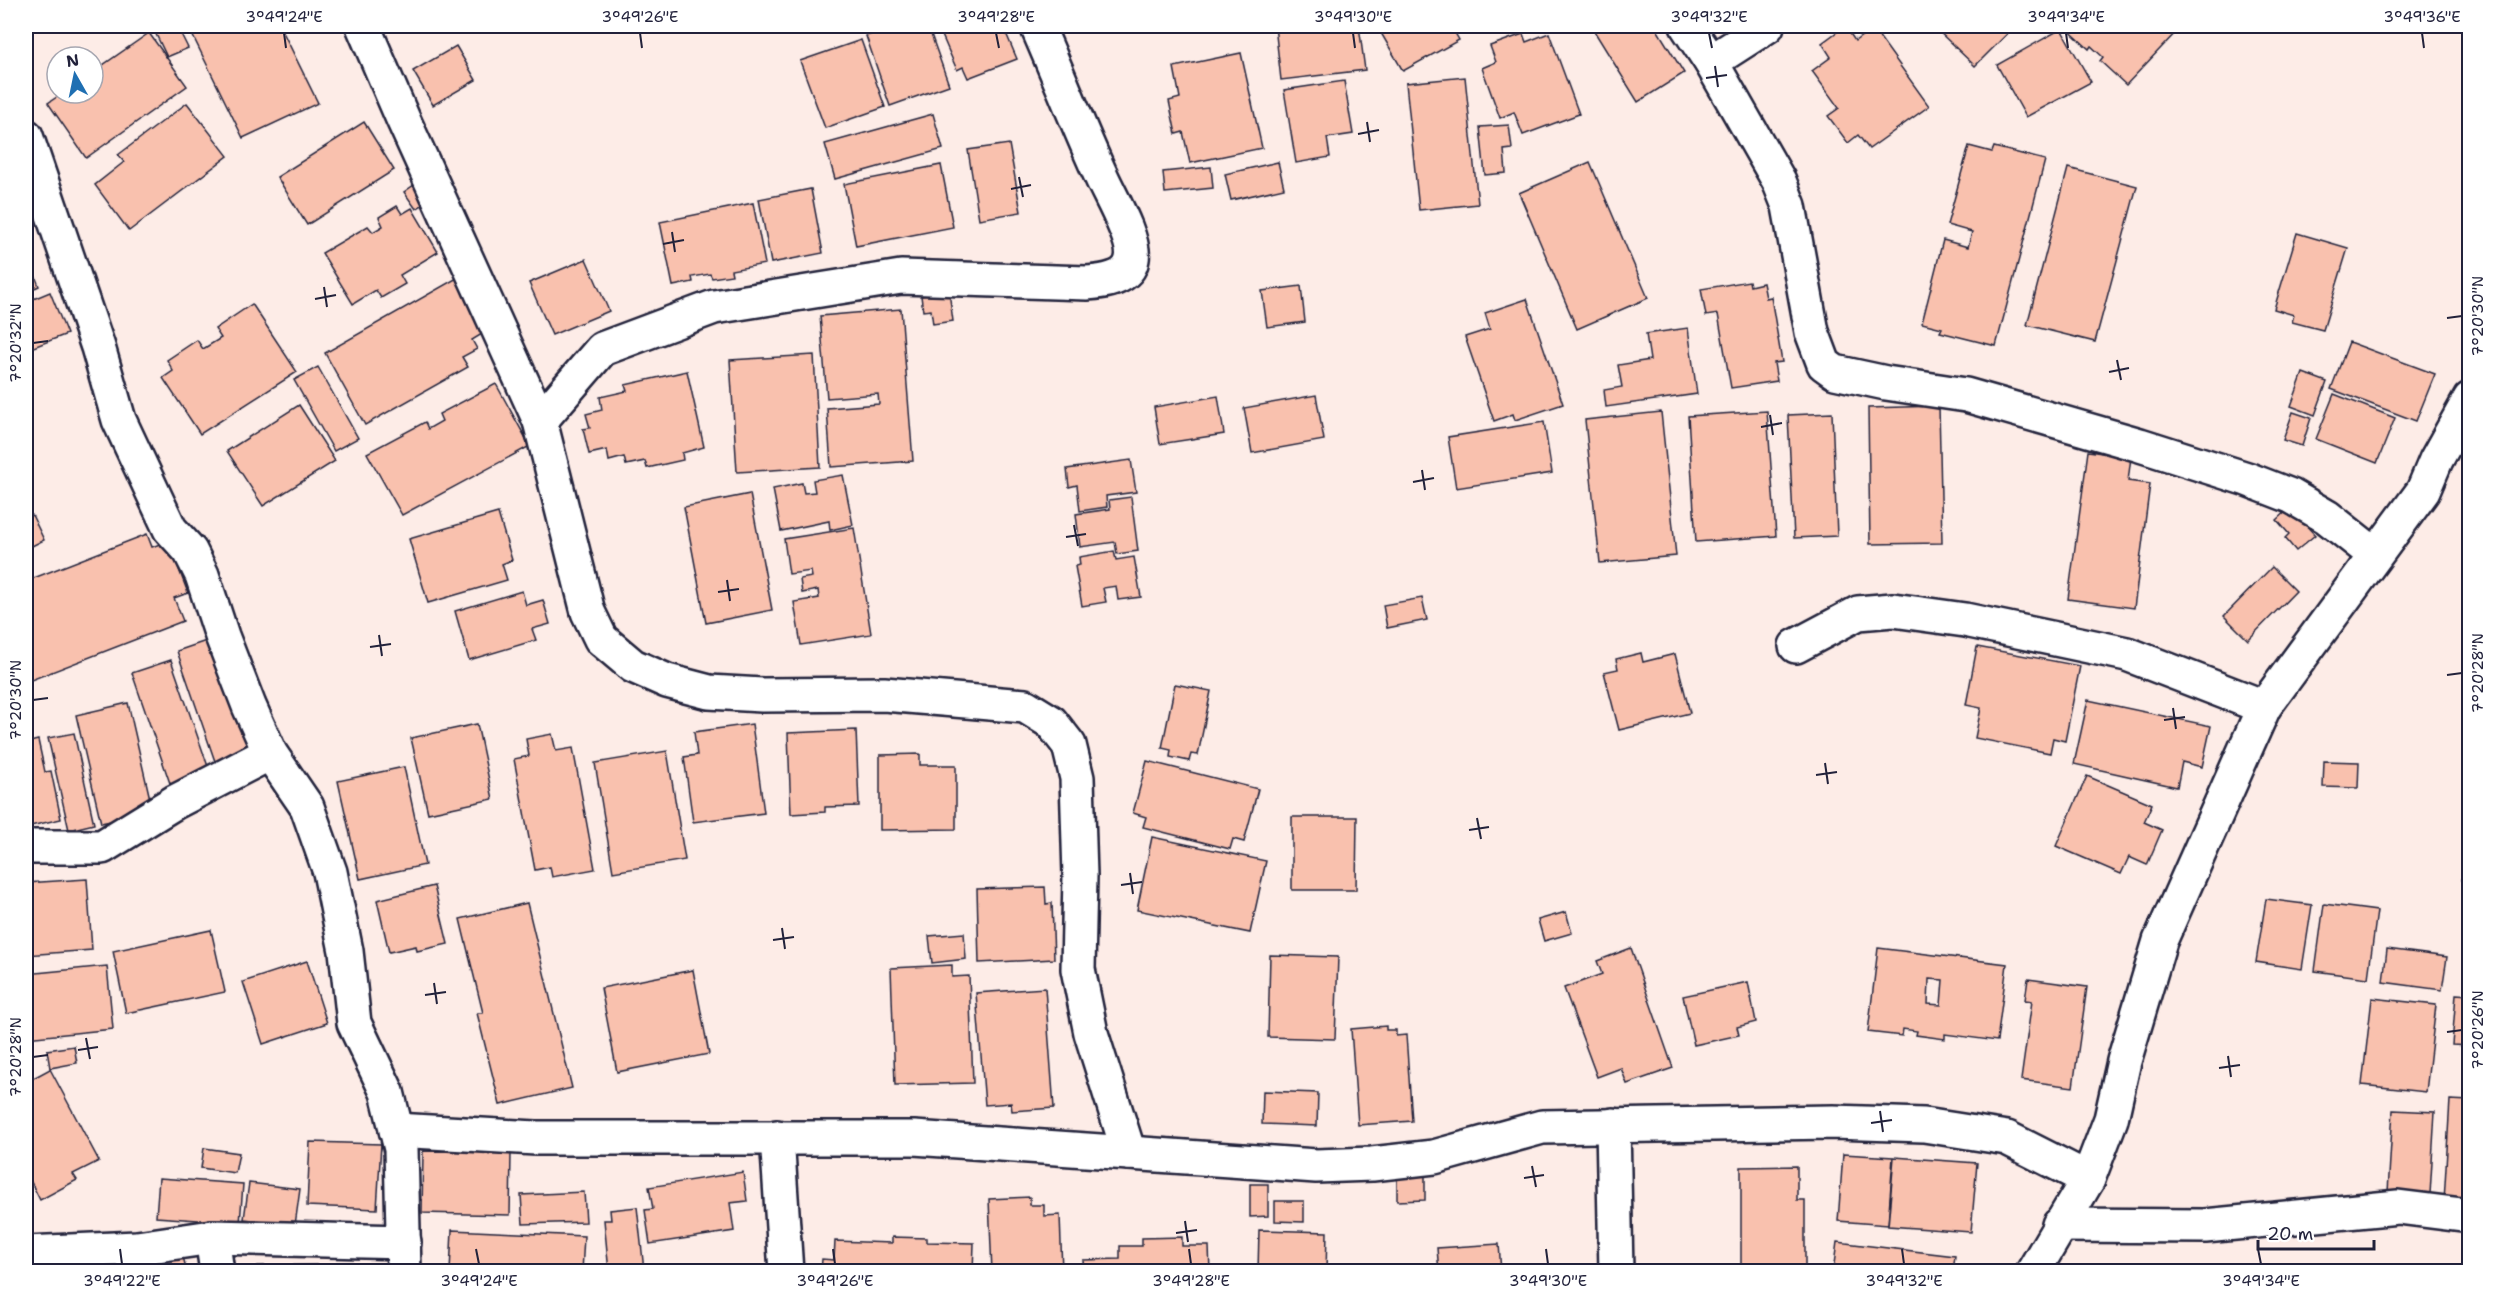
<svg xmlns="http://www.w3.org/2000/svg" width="2495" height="1297" font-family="'Shantell Sans',sans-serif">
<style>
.building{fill:#f9c1ae;stroke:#22223b;stroke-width:1.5;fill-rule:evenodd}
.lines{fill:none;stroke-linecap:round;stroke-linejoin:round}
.minor-casing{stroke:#22223b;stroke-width:38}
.minor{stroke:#fff;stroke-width:33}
.ticks{fill:none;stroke:#22223b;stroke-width:2}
.neatline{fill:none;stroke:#22223b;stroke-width:2}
.ticks-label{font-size:15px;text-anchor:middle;fill:#22223b}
</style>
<rect width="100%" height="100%" fill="#fdece7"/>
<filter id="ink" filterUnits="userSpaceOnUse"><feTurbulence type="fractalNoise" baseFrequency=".0167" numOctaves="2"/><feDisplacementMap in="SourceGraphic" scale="12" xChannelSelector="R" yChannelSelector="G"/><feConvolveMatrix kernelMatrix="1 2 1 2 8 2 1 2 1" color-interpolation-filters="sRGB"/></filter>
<g filter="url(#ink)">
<g class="building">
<polygon points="152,26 177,26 188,48 167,57"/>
<polygon points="188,26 280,26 318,103 243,138"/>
<polygon points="790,26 818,26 793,34"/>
<polygon points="897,26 928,26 949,85 890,106 866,36"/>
<polygon points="938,26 1003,26 1017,59 968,78 963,67 957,70"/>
<polygon points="1275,26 1359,26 1365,70 1281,80"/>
<polygon points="1377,26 1451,26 1459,40 1403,71"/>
<polygon points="1591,26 1655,26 1684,73 1638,102"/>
<polygon points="1845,26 1855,41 1873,28 1929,106 1869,149 1858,135 1848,143 1828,116 1839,108 1812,71 1831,57 1822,43"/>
<polygon points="1933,26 2015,26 1975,66"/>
<polygon points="2064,26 2174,26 2178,30 2126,85 2100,61 2103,57 2091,46 2089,49"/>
<polygon points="2061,29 2091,82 2026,117 1997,65"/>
<polygon points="149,33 187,86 86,158 48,103 63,93 93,93 93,72"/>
<polygon points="1549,33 1579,114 1523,135 1514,112 1500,118 1482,68 1496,62 1490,46 1523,34 1526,42"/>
<polygon points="861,40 885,107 825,128 800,61"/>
<polygon points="456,46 476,80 433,105 413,71"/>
<polygon points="1241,53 1262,148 1190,163 1183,132 1176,134 1169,101 1180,98 1174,67"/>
<polygon points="1465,77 1478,204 1419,210 1406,83"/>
<polygon points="1344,81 1353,134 1327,138 1330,157 1296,163 1284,90"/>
<polygon points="187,103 228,156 129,231 95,185 124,162 118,155"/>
<polygon points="933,114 943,149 835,179 825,144"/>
<polygon points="364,122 394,170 307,225 277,177"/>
<polygon points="1509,125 1512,149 1504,150 1506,173 1485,175 1480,127"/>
<polygon points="1009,144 1021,212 979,219 968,150"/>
<polygon points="1969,146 1992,152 1994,147 2045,160 1996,346 1940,332 1942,328 1922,323 1943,240 1968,247 1972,232 1947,225"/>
<polygon points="1278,162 1284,188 1231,200 1225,174"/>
<polygon points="1590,162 1648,298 1577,329 1519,193"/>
<polygon points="941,165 953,227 856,246 844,184"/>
<polygon points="1211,167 1213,188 1165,193 1163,172"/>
<polygon points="2068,168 2137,186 2095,342 2027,325"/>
<polygon points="424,178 436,196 416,209 404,192"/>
<polygon points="811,189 823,253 771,263 759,199"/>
<polygon points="753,203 765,264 731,270 732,275 712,278 710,274 692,277 693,282 673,286 660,222"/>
<polygon points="397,206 402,214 412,208 438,252 400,275 405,284 381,298 376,290 353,304 322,253 368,226 373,232 383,226 379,217"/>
<polygon points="2297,233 2348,248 2323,330 2292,322 2294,315 2274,309"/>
<polygon points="26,252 39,286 26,292"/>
<polygon points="586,259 609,311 552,335 529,283"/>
<polygon points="457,278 487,331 472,340 477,349 462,357 468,367 365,425 325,353"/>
<polygon points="1749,281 1750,286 1763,283 1766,298 1771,297 1782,362 1774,363 1777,381 1731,388 1718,314 1706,316 1701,289"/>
<polygon points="1301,286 1305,322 1267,327 1262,291"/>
<polygon points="50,292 67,334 26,350 26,302"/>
<polygon points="949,292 953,321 933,324 931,310 923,311 921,296"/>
<polygon points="1527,299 1563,404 1515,420 1513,414 1494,421 1465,337 1490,329 1485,313"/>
<polygon points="252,304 297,372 200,434 163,378 173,371 167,360 197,340 203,349 221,338 215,329"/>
<polygon points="901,309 913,461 831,467 827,408 879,404 878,394 827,398 820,316"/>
<polygon points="1688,328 1697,394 1606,407 1604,390 1622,387 1618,365 1650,360 1646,334"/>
<polygon points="2349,342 2435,374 2416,421 2331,389"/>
<polygon points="814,355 820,467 737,472 730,360"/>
<polygon points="318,367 358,438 334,451 294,380"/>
<polygon points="687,371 704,447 682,453 683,460 647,468 645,461 626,465 624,457 609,461 607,450 589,454 583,429 590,428 586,414 602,410 600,397 627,391 625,385"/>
<polygon points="2303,373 2327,382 2315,415 2291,406"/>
<polygon points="496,384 530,446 402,515 367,453 425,422 428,429 442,421 439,414"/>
<polygon points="2334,394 2395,418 2377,463 2316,439"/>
<polygon points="1316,395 1324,440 1252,453 1244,408"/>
<polygon points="1218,396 1224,434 1160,444 1154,407"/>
<polygon points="299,405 335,461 263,506 227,451"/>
<polygon points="1939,406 1942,543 1870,544 1868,408"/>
<polygon points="1767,411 1776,536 1696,542 1688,416"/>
<polygon points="1661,412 1676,556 1600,563 1585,420"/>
<polygon points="2293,412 2311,418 2302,446 2283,440"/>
<polygon points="1832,413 1837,536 1794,538 1788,415"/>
<polygon points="1544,422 1552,473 1456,488 1448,437"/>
<polygon points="2088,451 2131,457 2128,481 2150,484 2134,608 2068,599"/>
<polygon points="1131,460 1136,492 1106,496 1107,507 1080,511 1077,485 1069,487 1067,469"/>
<polygon points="843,475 853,525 830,530 829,521 781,531 773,489 802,483 804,493 815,492 813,480"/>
<polygon points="750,494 772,610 706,623 684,507"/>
<polygon points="1131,497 1138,551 1117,554 1115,542 1080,547 1076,514 1110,509 1109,500"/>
<polygon points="2290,508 2315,535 2296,551 2285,538 2289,534 2277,520"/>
<polygon points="498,513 512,560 502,564 507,580 428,603 409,539"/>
<polygon points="32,515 44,540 26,549 26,518"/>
<polygon points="854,528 871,634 801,645 794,602 819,598 818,590 802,593 800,579 812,577 811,571 789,574 784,539"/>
<polygon points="147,534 152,547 168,541 188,593 174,598 183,621 26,682 26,581"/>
<polygon points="1114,551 1116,560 1134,557 1141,597 1118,600 1116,586 1103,588 1106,602 1082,606 1075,566 1080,565 1079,557"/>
<polygon points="2272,567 2296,591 2248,640 2224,616"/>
<polygon points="522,591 526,605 543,600 550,624 532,629 536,640 469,660 455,611"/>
<polygon points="1422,598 1427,620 1387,628 1383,605"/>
<polygon points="215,638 256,757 218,770 177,651"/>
<polygon points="1977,647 2080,666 2065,741 2053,738 2050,753 1975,738 1981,708 1966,705"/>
<polygon points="1641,653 1643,662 1675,654 1690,713 1619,730 1604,672 1618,669 1616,659"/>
<polygon points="171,660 212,778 173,792 132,673"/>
<polygon points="1175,684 1211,691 1198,755 1191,754 1189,761 1170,757 1171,750 1162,748"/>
<polygon points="2088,700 2211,726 2202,767 2182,762 2177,787 2074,764"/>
<polygon points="128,703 153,812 101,823 76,715"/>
<polygon points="477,724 493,799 428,813 411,738"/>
<polygon points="752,724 764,813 693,822 684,757 697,755 694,732"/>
<polygon points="856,730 859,806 825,807 825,812 791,814 788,733"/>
<polygon points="74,733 94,824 69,830 48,738"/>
<polygon points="552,734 556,751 573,748 595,869 552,877 550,867 535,870 514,759 529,756 526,739"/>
<polygon points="38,740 45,772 51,771 61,819 26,827 26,743"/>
<polygon points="667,751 685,860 613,872 595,763"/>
<polygon points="920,754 920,765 956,765 956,829 880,830 880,755"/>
<polygon points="1147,761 1258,789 1244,842 1233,839 1230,849 1143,827 1146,817 1133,813"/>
<polygon points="2324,761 2359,762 2358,788 2323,787"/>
<polygon points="404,767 425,865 360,879 338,781"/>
<polygon points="2087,776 2152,804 2144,822 2162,830 2147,865 2129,857 2121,874 2056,846"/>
<polygon points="1292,817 1357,817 1356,890 1292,890"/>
<polygon points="2470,827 2470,881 2462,880"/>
<polygon points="1152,837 1266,861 1250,933 1137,910"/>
<polygon points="87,879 92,950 26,955 26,883"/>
<polygon points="434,886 448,944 417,951 416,946 389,952 377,900"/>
<polygon points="1045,887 1046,904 1052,903 1054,959 979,963 977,889"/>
<polygon points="2266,899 2312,905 2302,969 2256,962"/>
<polygon points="527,903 572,1088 500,1105 477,1013 483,1013 460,919"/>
<polygon points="2324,904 2377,911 2368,978 2315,971"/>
<polygon points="1566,912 1572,933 1544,941 1538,920"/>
<polygon points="211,930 225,992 126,1013 113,951"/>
<polygon points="964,933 966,959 932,963 929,936"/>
<polygon points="1631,948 1673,1068 1627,1084 1621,1068 1597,1077 1564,988 1602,974 1597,961"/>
<path d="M 1878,948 L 2007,964 L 1997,1041 L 1945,1034 L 1945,1039 L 1916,1035 L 1917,1031 L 1903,1029 L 1902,1036 L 1868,1032 ZM 1929,979 L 1943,980 L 1941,1005 L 1928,1004 Z"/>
<polygon points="2387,949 2447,957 2442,990 2383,982"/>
<polygon points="1270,955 1338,957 1335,1039 1268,1037"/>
<polygon points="307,961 327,1023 263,1044 243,982"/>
<polygon points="952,965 952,977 969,976 973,1083 895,1085 891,968"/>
<polygon points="107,966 113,1029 26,1038 26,974"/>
<polygon points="693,970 709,1054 617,1072 601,988"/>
<polygon points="2028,979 2087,987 2073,1087 2021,1080 2032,1001 2025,1000"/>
<polygon points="1748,982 1756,1022 1737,1027 1739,1035 1694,1045 1683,996"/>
<polygon points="1045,988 1054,1108 1012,1111 1011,1103 985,1105 976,993"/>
<polygon points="2456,994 2470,995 2470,1046 2452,1045"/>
<polygon points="2372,998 2436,1005 2426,1092 2362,1085"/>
<polygon points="1386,1026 1386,1030 1396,1030 1396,1036 1406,1035 1412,1121 1358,1125 1351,1029"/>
<polygon points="74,1046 77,1063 50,1068 47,1050"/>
<polygon points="50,1069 99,1161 73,1174 77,1180 40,1200 26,1172 26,1082"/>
<polygon points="1263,1091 1318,1093 1317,1126 1262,1124"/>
<polygon points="2450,1100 2470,1101 2470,1203 2444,1201"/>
<polygon points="2393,1110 2435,1112 2430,1194 2388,1192"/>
<polygon points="310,1142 381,1144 377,1209 307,1206"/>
<polygon points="204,1148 239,1153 235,1173 201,1168"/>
<polygon points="423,1151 511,1152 510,1215 422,1213"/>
<polygon points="1843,1154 1893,1157 1888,1225 1838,1221"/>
<polygon points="1894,1157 1977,1163 1971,1232 1888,1226"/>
<polygon points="1797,1166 1797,1200 1805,1200 1805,1272 1741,1272 1741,1167"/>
<polygon points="1397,1170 1425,1170 1425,1200 1397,1201"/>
<polygon points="743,1172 747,1201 730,1203 734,1231 650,1244 645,1210 653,1209 649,1187"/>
<polygon points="159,1178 243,1184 240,1223 156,1217"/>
<polygon points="249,1183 300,1189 295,1225 244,1219"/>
<polygon points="1250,1184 1268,1184 1268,1216 1250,1217"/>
<polygon points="584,1192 586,1222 523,1224 521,1195"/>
<polygon points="1030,1197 1030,1205 1044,1205 1044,1216 1060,1215 1062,1272 992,1272 989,1199"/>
<polygon points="1275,1201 1304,1201 1304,1222 1275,1221"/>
<polygon points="637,1207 644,1270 609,1272 604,1220 611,1220 610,1210"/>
<polygon points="452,1230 584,1236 582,1272 450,1272"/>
<polygon points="1259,1230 1327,1232 1326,1272 1258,1272"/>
<polygon points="892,1237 927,1238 927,1242 974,1243 973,1272 821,1272 822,1259 834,1260 835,1241 892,1243"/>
<polygon points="1182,1237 1182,1246 1209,1246 1210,1272 1084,1272 1083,1260 1120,1259 1120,1246 1142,1246 1142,1238"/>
<polygon points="1837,1242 1955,1256 1953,1272 1833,1272"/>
<polygon points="1499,1244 1501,1272 1439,1272 1437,1248"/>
<polygon points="181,1249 187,1272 105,1272 104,1269"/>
<polygon points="369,1264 369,1272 257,1272 257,1266"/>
<polygon points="1508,1265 1522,1266 1522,1272 1507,1272"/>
</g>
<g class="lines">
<defs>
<g id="minor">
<polyline points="363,26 403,119 540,421 588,612 601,639 633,666 667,681 709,692 762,695 884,694 1025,706 1051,722 1069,745 1077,778 1080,876 1078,969 1091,1033 1129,1153"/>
<polyline points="1687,26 1711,62 1779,181 1789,206 1812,332 1824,364 1835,372 1886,383 1966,395 2140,445 2247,479 2291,496 2327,517 2375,555"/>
<polyline points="1711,62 1767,26"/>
<polyline points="26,136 98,347 119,420 170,529 190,551 202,575 222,636 249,706 270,753 307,807 330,872 346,951 354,1023 387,1092 401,1149 404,1272"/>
<path d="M 540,421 L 602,349 L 714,307 L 901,277 L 1087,283 C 1103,282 1129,279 1132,259 C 1136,240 1110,196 1102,178 C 1079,128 1059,76 1037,26"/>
<polyline points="1796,646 1858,613 1893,610 1965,620 2127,654 2264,707"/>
<polyline points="26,847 102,847 175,802 270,753"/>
<polyline points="1613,1125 1616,1272"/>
<polyline points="396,1130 536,1138 914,1138 1316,1166 1372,1164 1434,1157 1542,1127 1833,1122 1924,1125 2007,1138 2088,1179"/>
<polyline points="777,1137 786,1272"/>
<polyline points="2059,1225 2205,1226 2398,1207 2470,1216"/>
<polyline points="212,1237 217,1272"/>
<polyline points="26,1253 137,1248 212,1237 404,1242"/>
<polyline points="2033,1272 2088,1179 2111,1119 2124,1061 2160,941 2264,707 2423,491 2436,460 2470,399"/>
</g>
</defs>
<use href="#minor" class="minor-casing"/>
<use href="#minor" class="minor"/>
</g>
</g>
<path class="ticks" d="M 284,33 L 286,48M 640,33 L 642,48M 996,33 L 999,48M 1353,33 L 1355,48M 1709,33 L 1712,48M 2066,33 L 2068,48M 2422,33 L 2424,48M 1715,66 L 1718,87M 1706,78 L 1727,75M 1367,122 L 1370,142M 1358,134 L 1379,130M 1019,177 L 1023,197M 1011,189 L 1031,185M 672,232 L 675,252M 663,244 L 684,240M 324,287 L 327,307M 315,299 L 336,295M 2447,318 L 2462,316M 33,343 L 48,341M 2117,360 L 2121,380M 2109,372 L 2129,368M 1770,415 L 1773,435M 1761,427 L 1782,423M 1422,470 L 1425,490M 1413,482 L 1434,478M 1074,525 L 1078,546M 1066,537 L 1086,534M 727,580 L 730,601M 718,592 L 739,589M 379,635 L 382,656M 370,647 L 391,644M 2447,675 L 2462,673M 33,700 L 48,698M 2173,708 L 2176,729M 2164,720 L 2185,717M 1825,763 L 1828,784M 1816,775 L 1837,772M 1477,818 L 1481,839M 1469,830 L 1489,827M 1130,873 L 1133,894M 1121,885 L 1142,882M 782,928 L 785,949M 773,940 L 794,937M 434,983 L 437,1004M 425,995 L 446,992M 2447,1032 L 2462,1030M 86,1038 L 90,1059M 78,1050 L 98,1047M 2228,1056 L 2231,1077M 33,1057 L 48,1055M 2219,1068 L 2240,1065M 1880,1111 L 1883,1132M 1871,1123 L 1892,1120M 1532,1166 L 1536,1187M 1524,1178 L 1544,1175M 1185,1221 L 1188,1242M 1176,1233 L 1197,1230M 120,1249 L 122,1264M 476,1249 L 479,1264M 833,1249 L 835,1264M 1189,1249 L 1191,1264M 1546,1249 L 1548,1264M 1902,1249 L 1904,1264M 2258,1249 L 2261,1264"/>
<rect width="2495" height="1297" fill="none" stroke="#fff" stroke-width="66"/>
<g transform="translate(75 75) rotate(351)"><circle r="28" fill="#ffffff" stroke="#a7a7b1" stroke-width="1.5"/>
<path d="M0-4.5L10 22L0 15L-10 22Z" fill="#1f6fb2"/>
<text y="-9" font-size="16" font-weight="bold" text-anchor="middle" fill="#22223b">N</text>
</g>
<path d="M2258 1240v9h116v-9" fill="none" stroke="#22223b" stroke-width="3"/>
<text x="2267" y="1240" font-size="18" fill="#22223b" stroke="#ffffff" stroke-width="4.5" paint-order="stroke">20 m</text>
<rect x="33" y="33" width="2429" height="1231" class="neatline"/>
<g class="ticks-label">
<text x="284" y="22">3°49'24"E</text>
<text x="640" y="22">3°49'26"E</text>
<text x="996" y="22">3°49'28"E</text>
<text x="1353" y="22">3°49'30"E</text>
<text x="1709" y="22">3°49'32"E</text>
<text x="2066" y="22">3°49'34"E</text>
<text x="2422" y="22">3°49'36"E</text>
<text transform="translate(2478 316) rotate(-90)" y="5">7°20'30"N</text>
<text transform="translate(16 343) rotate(-90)" y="5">7°20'32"N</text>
<text transform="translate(2478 673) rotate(-90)" y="5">7°20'28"N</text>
<text transform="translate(16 700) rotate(-90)" y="5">7°20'30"N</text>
<text transform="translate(2478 1030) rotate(-90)" y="5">7°20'26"N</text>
<text transform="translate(16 1057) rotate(-90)" y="5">7°20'28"N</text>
<text x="122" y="1286">3°49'22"E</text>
<text x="479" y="1286">3°49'24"E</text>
<text x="835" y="1286">3°49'26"E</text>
<text x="1191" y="1286">3°49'28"E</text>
<text x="1548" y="1286">3°49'30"E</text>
<text x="1904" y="1286">3°49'32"E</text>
<text x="2261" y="1286">3°49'34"E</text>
</g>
</svg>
